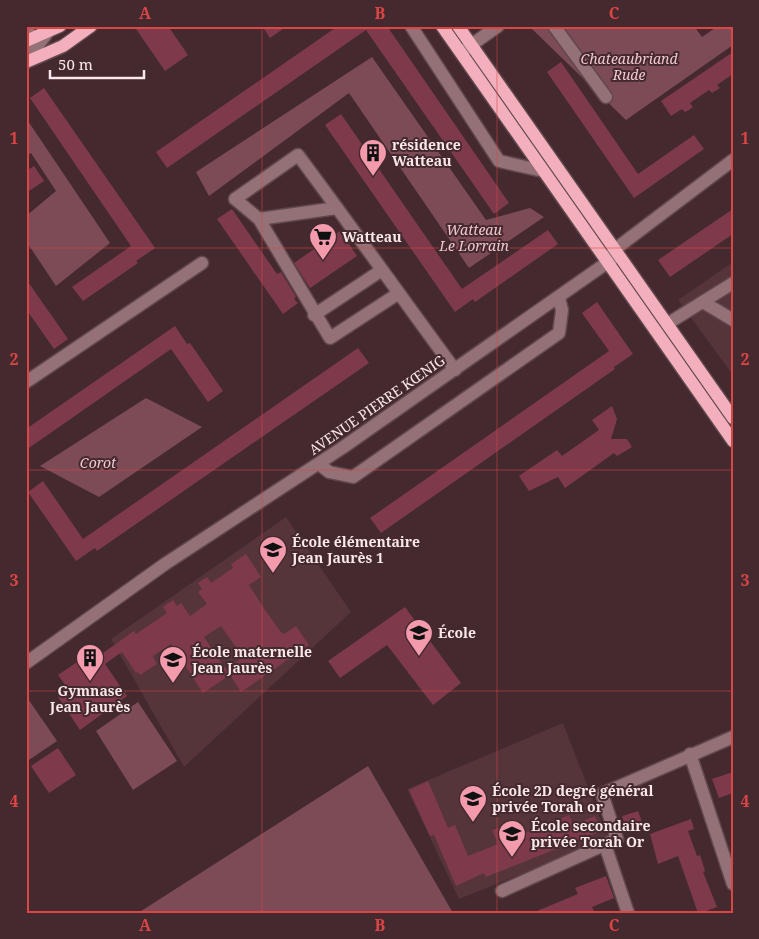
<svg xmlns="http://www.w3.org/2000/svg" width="759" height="939" font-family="'Noto Serif',serif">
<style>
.built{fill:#55343a}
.green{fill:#7d4b56}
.building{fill:#7e3a4b}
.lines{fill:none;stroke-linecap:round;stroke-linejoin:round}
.minor-casing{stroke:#61484d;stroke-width:15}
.major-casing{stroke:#61484d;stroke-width:15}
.minor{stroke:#937177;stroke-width:12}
.major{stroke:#f3afbc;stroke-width:12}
.tram{stroke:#b7a1a5;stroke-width:1}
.grid{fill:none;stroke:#dc4545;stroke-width:1;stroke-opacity:0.55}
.labels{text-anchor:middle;stroke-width:4;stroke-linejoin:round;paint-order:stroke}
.park-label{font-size:14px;font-style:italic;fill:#f2c7cf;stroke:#44292f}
.poi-label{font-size:14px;font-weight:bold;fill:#fbe8eb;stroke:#44292f;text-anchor:start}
.street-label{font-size:14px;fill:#fbe8eb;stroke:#44292f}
.neatline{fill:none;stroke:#dc4545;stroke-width:2}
.grid-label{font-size:16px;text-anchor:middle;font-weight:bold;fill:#dc4545}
</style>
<rect width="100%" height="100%" fill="#44292f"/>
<g class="built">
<polygon points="733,262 733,375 678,300"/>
<polygon points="286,517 351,612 184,767 111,639"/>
<polygon points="563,723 608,839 459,899 407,789"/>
</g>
<g class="green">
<polygon points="534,26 694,26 702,37 718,26 733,26 733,45 626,120 531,28"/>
<polygon points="372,57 486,220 530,208 544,217 469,268 349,93 209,196 196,172"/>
<polygon points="26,118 110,243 56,286 26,241 26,216 56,191 31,153 26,156"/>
<polygon points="146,398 202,427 99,497 40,466"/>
<polygon points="26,696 57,741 26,762"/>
<polygon points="138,702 177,761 133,790 96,731"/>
<polygon points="368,766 453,913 138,913"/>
</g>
<g class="building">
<polygon points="134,26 168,26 188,55 165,71"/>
<polygon points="262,26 287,26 270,38"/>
<polygon points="338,26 387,26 509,203 494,214 366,30 167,168 156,152"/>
<polygon points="733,52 733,74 717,85 720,88 712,93 709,90 690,103 693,107 689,110 685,112 682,109 671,116 661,101"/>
<polygon points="561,62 638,174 694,135 704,149 634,198 547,72"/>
<polygon points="44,88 155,248 136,261 138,263 83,301 72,287 131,246 30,98"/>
<polygon points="341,114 462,289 548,230 558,244 475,302 473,299 455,312 325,125"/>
<polygon points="34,166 44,181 26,193 26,171"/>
<polygon points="232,209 277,274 281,272 296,297 294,299 298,303 283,314 217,219"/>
<polygon points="733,209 733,234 670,277 658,260"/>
<polygon points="340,231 357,256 310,288 294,263"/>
<polygon points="26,279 68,339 54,349 26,309"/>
<polygon points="597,302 633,354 614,367 615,369 381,533 370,518 609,351 582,313"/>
<polygon points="175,326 187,344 190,343 223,391 208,402 171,349 26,450 26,429"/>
<polygon points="358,348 369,363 97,551 95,548 76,561 28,492 43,481 83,539"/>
<polygon points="612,406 617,419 611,439 627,439 632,447 617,456 614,453 565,488 558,477 529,491 519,476 557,450 562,456 599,430 592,420"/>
<polygon points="246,554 261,577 249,585 263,607 280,631 284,634 296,626 309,645 241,692 226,669 243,657 221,626 204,637 230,675 203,693 171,644 153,656 157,664 140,675 138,672 136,673 122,652 105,664 127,696 80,730 58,697 68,689 58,675 99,647 103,653 134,631 136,634 167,613 163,607 173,600 177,606 181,603 190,616 207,604 198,592 202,589 198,583 207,577 211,583 233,568 231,564"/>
<polygon points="405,607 461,683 433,705 387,645 340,678 328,661"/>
<polygon points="58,748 76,775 49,793 31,766"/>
<polygon points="733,772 733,793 719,798 712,779"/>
<polygon points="428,781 448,828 455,825 468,856 498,844 492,830 505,826 510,839 569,815 573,825 595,816 601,831 486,877 484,873 456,886 434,835 430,836 409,790"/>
<polygon points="638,811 644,827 627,833 622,816"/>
<polygon points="691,819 694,829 688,831 697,856 700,855 705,871 703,872 717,907 701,913 698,913 678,856 658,864 650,834"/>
<polygon points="606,876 614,898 592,907 595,913 532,913 578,894 575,888"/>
</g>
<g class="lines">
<defs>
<g id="minor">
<polyline points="411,26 499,161 543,171"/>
<polyline points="554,26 606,97"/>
<polyline points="26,28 34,40 31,47"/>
<polyline points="463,51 498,26"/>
<polyline points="26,62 47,33"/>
<polyline points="259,219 337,208"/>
<polyline points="609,259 614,250 733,160"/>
<path d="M 399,293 L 330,338 L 259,219 L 235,199 L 298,155 C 351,226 402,298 455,370"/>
<polyline points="703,302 733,320"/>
<polyline points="314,315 382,270"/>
<polyline points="667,324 733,283"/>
<polyline points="26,382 202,263"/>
<polyline points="319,464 329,472 353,477 559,333 562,310 559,298"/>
<polyline points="26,663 165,564 342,448 618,255"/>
<polyline points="690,754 733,884"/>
<polyline points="605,845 628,913"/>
<polyline points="502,891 617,839 602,794 733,737"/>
</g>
<g id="major">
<polyline points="442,26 733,441"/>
<polyline points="458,26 733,418"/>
<polyline points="26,41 60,26"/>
<polyline points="26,62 63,46 91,26"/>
</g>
</defs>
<use href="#minor" class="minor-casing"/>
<use href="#major" class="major-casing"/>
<use href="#minor" class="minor"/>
<use href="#major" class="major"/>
<polyline class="tram" points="26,27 29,26"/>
</g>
<path class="grid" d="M 262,26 L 262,913M 497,26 L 497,913M 26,248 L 733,248M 26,470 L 733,470M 26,691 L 733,691"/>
<defs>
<symbol id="building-pin" viewBox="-11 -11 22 30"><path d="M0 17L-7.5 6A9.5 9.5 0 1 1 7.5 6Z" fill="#f39aac" stroke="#44292f"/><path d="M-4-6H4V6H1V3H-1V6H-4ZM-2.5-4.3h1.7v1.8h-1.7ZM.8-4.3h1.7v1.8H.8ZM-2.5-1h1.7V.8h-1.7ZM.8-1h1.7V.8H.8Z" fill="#111"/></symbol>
<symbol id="supermarket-pin" viewBox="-11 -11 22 30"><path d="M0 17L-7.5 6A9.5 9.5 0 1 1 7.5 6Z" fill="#f39aac" stroke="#44292f"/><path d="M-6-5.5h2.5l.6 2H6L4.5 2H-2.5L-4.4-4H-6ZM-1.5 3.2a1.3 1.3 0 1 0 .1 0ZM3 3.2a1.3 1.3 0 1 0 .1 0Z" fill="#111"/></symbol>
<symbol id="school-pin" viewBox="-11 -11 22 30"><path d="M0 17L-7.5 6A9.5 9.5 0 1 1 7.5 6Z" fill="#f39aac" stroke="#44292f"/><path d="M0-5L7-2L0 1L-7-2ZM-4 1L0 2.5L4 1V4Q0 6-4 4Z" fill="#111"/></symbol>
</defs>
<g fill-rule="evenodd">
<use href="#building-pin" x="357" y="137" width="32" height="43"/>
<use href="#supermarket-pin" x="307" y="221" width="32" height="43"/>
<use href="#school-pin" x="257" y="534" width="32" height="43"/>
<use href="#school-pin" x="403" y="617" width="32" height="43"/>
<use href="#building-pin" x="74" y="642" width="32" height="43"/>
<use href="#school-pin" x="157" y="644" width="32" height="43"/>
<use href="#school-pin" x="457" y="783" width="32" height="43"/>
<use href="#school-pin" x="496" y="818" width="32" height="43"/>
</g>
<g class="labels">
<g class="park-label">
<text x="629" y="64">Chateaubriand<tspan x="629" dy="16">Rude</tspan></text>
<text x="474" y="235">Watteau<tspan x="474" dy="16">Le Lorrain</tspan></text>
<text x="98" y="468">Corot</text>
</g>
<g class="poi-label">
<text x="392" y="150">résidence<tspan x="392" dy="16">Watteau</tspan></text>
<text x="342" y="242">Watteau</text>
<text x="292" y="547">École élémentaire<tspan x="292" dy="16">Jean Jaurès 1</tspan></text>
<text x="438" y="638">École</text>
<text x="192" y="657">École maternelle<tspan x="192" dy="16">Jean Jaurès</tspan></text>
<text x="90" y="696" text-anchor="middle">Gymnase<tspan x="90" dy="16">Jean Jaurès</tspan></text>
<text x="492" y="796">École 2D degré général<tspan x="492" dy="16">privée Torah or</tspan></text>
<text x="531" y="831">École secondaire<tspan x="531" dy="16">privée Torah Or</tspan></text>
</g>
<g class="street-label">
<text transform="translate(377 405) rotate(-35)" y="5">AVENUE PIERRE KŒNIG</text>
</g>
</g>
<rect width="759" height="939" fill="none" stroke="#44292f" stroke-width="55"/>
<path d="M50 70v8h94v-8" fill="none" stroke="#fbe8eb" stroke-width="2.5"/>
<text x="58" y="70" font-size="15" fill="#fbe8eb" stroke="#44292f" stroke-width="4" paint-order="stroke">50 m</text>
<rect x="28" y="28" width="704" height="884" class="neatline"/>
<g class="grid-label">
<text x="145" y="19">A</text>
<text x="380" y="19">B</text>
<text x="614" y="19">C</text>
<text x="14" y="144">1</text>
<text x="745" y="144">1</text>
<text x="14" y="365">2</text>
<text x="745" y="365">2</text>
<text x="14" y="586">3</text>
<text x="745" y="586">3</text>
<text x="14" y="807">4</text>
<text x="745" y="807">4</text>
<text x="145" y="931">A</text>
<text x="380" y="931">B</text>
<text x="614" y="931">C</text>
</g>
</svg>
